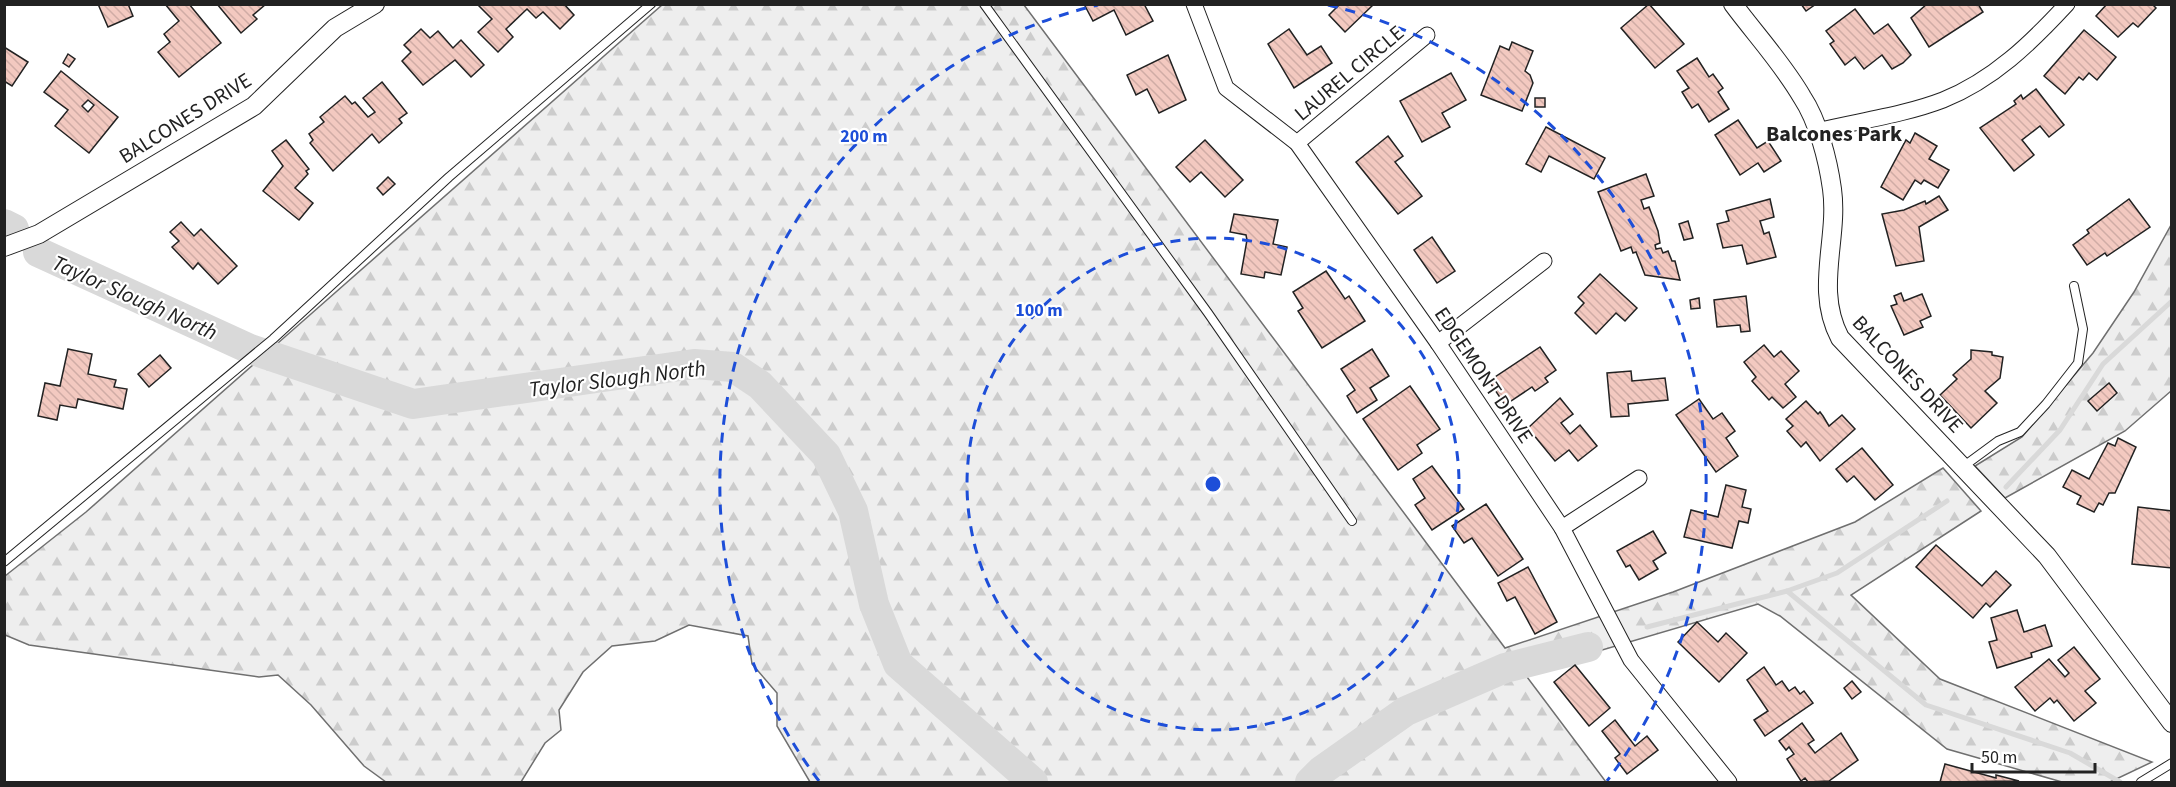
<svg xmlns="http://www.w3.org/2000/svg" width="2176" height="787" font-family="'Source Sans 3',sans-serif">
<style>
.forest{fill:url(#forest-firs);stroke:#6f6f6f;stroke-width:1.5}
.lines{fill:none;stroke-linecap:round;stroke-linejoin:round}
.stream{stroke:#d9d9d9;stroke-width:5}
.river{stroke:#d9d9d9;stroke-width:30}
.building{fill:url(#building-back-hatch);stroke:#222;stroke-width:1.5;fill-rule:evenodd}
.service-casing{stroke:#222;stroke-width:10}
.minor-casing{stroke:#222;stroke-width:17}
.tertiary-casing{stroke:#222;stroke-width:20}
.service{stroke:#fff;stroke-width:8}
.minor{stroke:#fff;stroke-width:15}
.tertiary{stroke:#fff;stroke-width:18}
.ring{fill:none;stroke:#1d4ed8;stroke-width:3;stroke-dasharray:10 8}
.labels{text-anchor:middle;stroke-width:4.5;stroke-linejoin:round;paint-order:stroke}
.street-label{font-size:21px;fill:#222;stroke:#fff}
.neighbourhood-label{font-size:22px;font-weight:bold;fill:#222;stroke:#fff}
.water-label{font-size:22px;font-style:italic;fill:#222;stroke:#fff}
.centre{fill:#1d4ed8;stroke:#fff;stroke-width:3}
.ring-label{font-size:18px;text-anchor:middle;font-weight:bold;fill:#1d4ed8;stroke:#fff;stroke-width:4.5;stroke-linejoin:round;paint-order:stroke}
</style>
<defs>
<pattern id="forest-firs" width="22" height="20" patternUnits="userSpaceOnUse" patternTransform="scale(1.5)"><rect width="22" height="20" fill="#eee"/><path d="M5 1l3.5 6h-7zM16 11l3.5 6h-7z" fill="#ccc"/></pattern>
<pattern id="building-back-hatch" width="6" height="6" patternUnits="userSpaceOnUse" patternTransform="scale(1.5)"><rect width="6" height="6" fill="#f3c9c0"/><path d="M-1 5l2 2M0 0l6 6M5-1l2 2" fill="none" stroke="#d0aca5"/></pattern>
</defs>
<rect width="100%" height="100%" fill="#fff"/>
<g class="forest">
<polygon points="662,5 1024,5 1505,648 1673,592 1855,522 1943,468 1981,511 1851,595 1940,679 2152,762 2110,782 2062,782 1947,749 1780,616 1758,604 1524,673 1606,782 810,782 777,726 777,693 752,664 748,636 689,625 655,641 612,646 583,672 559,710 561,730 545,743 521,782 386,782 364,766 311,705 278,675 259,677 29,645 5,635 5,576 86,512"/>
<polygon points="2171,225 2171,391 2125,431 2005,498 1975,466 2022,437 2093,353 2134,292"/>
</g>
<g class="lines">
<g class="stream">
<polyline points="2006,487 2060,430 2103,364 2172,301"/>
<polyline points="1787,591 1837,573 1947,501"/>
<polyline points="1647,627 1787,591 1926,705 2070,753 2120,782"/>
</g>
<g class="river">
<polyline points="4,224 14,229"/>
<polyline points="38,252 250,349 413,404 694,364 733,367 760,385 826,455 853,511 874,604 898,664 1033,782"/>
<polyline points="1310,782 1321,771 1406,711 1505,668 1588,647"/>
</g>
</g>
<g class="building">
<polygon points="98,4 128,4 133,16 108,27"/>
<polygon points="165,4 189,4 221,43 179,77 158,52 170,42 164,34 179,21"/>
<polygon points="217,4 266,4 253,15 257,19 241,33"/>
<polygon points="477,4 564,4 574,15 560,29 543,12 536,18 527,9 506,29 513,37 498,52 478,32 492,19"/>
<polygon points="1084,4 1144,4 1153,21 1126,35 1114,10 1093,21"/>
<polygon points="1340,4 1374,4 1345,32 1329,15"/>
<polygon points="1649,4 1684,44 1655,68 1621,28"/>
<polygon points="1801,4 1816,4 1806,11"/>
<polygon points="1927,4 1978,4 1983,12 1929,47 1911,18"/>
<polygon points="2107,4 2152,4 2156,8 2138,27 2133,23 2118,37 2096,16"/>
<polygon points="1855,9 1874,34 1888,24 1911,55 1903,63 1892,69 1882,55 1864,69 1855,57 1845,65 1830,44 1834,41 1826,31"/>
<polygon points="421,29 430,38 438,31 453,48 461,40 484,65 471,77 455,60 423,85 402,61 411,52 404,45"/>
<polygon points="1289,29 1307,55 1321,46 1332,63 1294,88 1268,44"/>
<polygon points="2084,30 2116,57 2097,80 2089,73 2083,80 2079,77 2065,94 2044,76"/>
<polygon points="1512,42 1533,51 1525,71 1530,75 1533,83 1522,111 1481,95 1500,46 1509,50"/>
<polygon points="4,47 28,62 12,86 4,81"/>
<polygon points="68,54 75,59 69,67 63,63"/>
<polygon points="1168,55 1186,100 1159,113 1147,89 1136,95 1127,75"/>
<polygon points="1697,58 1709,77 1713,74 1723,88 1718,92 1729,109 1709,122 1698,104 1692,108 1682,92 1689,88 1677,71"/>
<path d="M 61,71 L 118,117 L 89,153 L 55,126 L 68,110 L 44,92 ZM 88,100 L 94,105 L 88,112 L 82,106 Z"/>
<polygon points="1451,73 1466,100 1442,113 1450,127 1422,142 1400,101"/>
<polygon points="382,82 407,113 399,119 402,123 379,143 372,134 333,171 310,143 313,140 309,134 324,122 320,117 345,96 352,104 355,102 368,117 375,112 363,98"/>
<polygon points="2036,89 2064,125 2049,137 2040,126 2022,140 2034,155 2014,171 1980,128 2016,104 2014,101 2021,95 2023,99"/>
<rect x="1535" y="98" width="10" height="9"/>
<polygon points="1738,120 1757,148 1768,141 1781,161 1764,172 1758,163 1740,175 1715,135"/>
<polygon points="1546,127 1605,158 1594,179 1549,156 1541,172 1526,164"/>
<polygon points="1915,133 1937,146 1929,159 1949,170 1938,188 1924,180 1921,184 1915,180 1903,200 1881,187 1906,140 1910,143"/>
<polygon points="1388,136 1403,156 1395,162 1422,196 1398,214 1356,162"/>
<polygon points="286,140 309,169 306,171 308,174 295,188 313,203 299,220 263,191 283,166 272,151"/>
<polygon points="1205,140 1243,180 1225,197 1201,172 1190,182 1176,167"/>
<polygon points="1646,174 1654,196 1641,200 1644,209 1649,207 1658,231 1660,243 1655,245 1656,249 1661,248 1663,253 1668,251 1672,261 1675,261 1680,280 1645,275 1636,252 1633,253 1631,247 1621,251 1598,192"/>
<polygon points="388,177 395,184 383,195 377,188"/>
<polygon points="1939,196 1948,210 1919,227 1924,261 1896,266 1882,214 1904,210 1925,201 1926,204"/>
<polygon points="1770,199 1774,217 1760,221 1764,234 1769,232 1776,257 1747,264 1742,245 1723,248 1717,224 1729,221 1726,211"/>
<polygon points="2129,199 2150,227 2107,256 2105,253 2087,265 2073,245 2089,233 2087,230"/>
<polygon points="1234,214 1278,220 1273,244 1287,247 1281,275 1265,272 1264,278 1241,274 1247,240 1246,235 1230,232"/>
<polygon points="1688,221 1693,238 1684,240 1679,224"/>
<polygon points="181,222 194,236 201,229 237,266 218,284 198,263 193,269 172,247 179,241 170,232"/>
<polygon points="1432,237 1455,271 1437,283 1414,250"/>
<polygon points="1326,271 1345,299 1349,296 1365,321 1322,348 1298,311 1303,308 1293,292"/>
<polygon points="1600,274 1637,308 1625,321 1616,313 1596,334 1575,313 1584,303 1578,297"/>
<polygon points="1901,293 1904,301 1922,294 1931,316 1920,321 1923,327 1904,335 1891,306 1897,304 1894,296"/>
<polygon points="1746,296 1750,331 1741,332 1740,325 1717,327 1714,300"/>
<polygon points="1699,298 1700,308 1691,309 1690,300"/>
<polygon points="1764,345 1774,357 1781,351 1799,371 1785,384 1796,397 1783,408 1772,397 1769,400 1752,381 1756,377 1744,362"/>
<polygon points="1540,347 1556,370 1545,378 1548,382 1535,391 1532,387 1505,405 1489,381"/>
<polygon points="68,349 92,354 88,374 116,380 114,387 127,389 123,409 78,399 76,408 60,405 57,420 38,416 45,383 60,386"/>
<polygon points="1372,349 1389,376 1370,388 1377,400 1357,413 1347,396 1355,390 1341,369"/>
<polygon points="1971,350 1992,352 1992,355 2003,357 2000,378 1985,391 1997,403 1971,428 1940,395 1957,379 1953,375 1971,359"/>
<polygon points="160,355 171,368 149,387 138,374"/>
<polygon points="1631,371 1632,381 1665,378 1668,400 1628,404 1629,416 1611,417 1607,373"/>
<polygon points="2109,383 2117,393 2097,411 2088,401"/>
<polygon points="1410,386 1440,429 1417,445 1422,453 1398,470 1363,419"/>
<polygon points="1560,398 1573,414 1561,423 1570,434 1580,425 1597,446 1578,461 1569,450 1555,461 1528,428"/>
<polygon points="1699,399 1713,419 1722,413 1735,431 1726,438 1738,456 1716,472 1676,415"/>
<polygon points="1806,401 1818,414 1820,412 1823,416 1829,426 1842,415 1855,429 1820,461 1806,442 1801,447 1787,431 1793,426 1786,419"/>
<polygon points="2118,438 2136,447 2115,493 2109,493 2103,505 2099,503 2094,512 2077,504 2081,496 2063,487 2072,470 2089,479 2108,443 2115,446"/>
<polygon points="1862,448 1893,485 1875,500 1854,476 1847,482 1836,469"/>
<polygon points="1432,466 1464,509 1432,530 1415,505 1425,498 1413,479"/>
<polygon points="1726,485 1746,490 1742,507 1751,509 1748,523 1739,521 1732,548 1684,537 1691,510 1718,517"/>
<polygon points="1486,504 1523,559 1498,576 1472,538 1464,543 1452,526"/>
<polygon points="2138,507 2172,511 2172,568 2132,564"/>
<polygon points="1653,531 1666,553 1653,561 1658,569 1639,580 1630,565 1626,567 1617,551"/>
<polygon points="1936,545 1982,586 1996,571 2011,585 1990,607 1986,603 1973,618 1916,567"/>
<polygon points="1528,567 1557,622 1535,634 1515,597 1507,601 1498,583"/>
<polygon points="2017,610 2024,632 2045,625 2052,646 2031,653 2032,657 1997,668 1989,642 1997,640 1991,618"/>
<polygon points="1697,622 1718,642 1726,633 1747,653 1719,682 1678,642"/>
<polygon points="2074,647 2100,679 2085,691 2096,703 2074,721 2057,700 2054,703 2050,698 2035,711 2015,687 2049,659 2065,677 2069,673 2058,660"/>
<polygon points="1575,665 1610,708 1589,726 1554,682"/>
<polygon points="1764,667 1776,685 1782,681 1789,691 1795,687 1800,694 1804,691 1813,703 1765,736 1754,720 1768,711 1747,680"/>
<polygon points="1852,681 1861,692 1852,699 1844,688"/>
<polygon points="1615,720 1635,746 1647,736 1658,750 1627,774 1615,758 1620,754 1602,731"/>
<polygon points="1802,723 1814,740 1808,744 1815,753 1841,733 1858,760 1829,781 1808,782 1805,778 1801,781 1787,759 1794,754 1789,747 1786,750 1779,741"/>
<polygon points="1945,764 1996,778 1996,775 2019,781 1940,782"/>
</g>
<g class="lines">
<defs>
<g id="service">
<polyline points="984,4 1208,313 1352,521"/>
<polyline points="1964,466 1998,441 2020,432 2046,404 2078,363 2083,329 2074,286"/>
<polyline points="4,562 273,339 449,177 651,4"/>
<polyline points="2141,782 2172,763"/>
</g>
<g id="minor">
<polyline points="1194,4 1226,88 1297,143 1438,343 1562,528 1631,660 1729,782"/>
<path d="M 1817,131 C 1858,121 1904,115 1943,100 C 1993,80 2031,43 2067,4"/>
<polyline points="1297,143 1427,35"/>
<polyline points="1438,343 1544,261"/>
<polyline points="1562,528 1639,478"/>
</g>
<g id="tertiary">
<path d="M 1733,4 C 1756,35 1783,64 1802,97 C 1818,121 1828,160 1832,189 C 1839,239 1814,289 1840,338 L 2047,556 L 2172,723"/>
<polyline points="4,247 39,234 254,106 335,28 375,4"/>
</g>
</defs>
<use href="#service" class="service-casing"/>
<use href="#minor" class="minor-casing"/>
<use href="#tertiary" class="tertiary-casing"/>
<use href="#service" class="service"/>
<use href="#minor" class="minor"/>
<use href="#tertiary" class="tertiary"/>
</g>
<g class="ring">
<circle cx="1213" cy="484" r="246"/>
<path d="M819 781A493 493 0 0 1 1098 5M1328 5A493 493 0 0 1 1607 781"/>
</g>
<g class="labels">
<g class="street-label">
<text transform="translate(1349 73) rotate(-40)" y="7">LAUREL CIRCLE</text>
<text transform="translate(185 118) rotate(-32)" y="7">BALCONES DRIVE</text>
<text transform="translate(1908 374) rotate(47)" y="7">BALCONES DRIVE</text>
<text transform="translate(1484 375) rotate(56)" y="7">EDGEMONT DRIVE</text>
</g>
<g class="neighbourhood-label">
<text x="1834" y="141">Balcones Park</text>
</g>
<g class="water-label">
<text transform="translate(135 297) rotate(24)" y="8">Taylor Slough North</text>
<text transform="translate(617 378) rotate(-7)" y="8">Taylor Slough North</text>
</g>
</g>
<circle cx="1213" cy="484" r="9" class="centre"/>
<g class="ring-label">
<text x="864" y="142">200 m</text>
<text x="1039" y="316">100 m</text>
</g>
<rect width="2176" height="787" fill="none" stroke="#222222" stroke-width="12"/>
<path d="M1972 763v9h123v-9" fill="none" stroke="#222222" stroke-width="3"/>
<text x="1981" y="763" font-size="18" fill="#222222" stroke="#ffffff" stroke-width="4.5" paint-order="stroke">50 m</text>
</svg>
